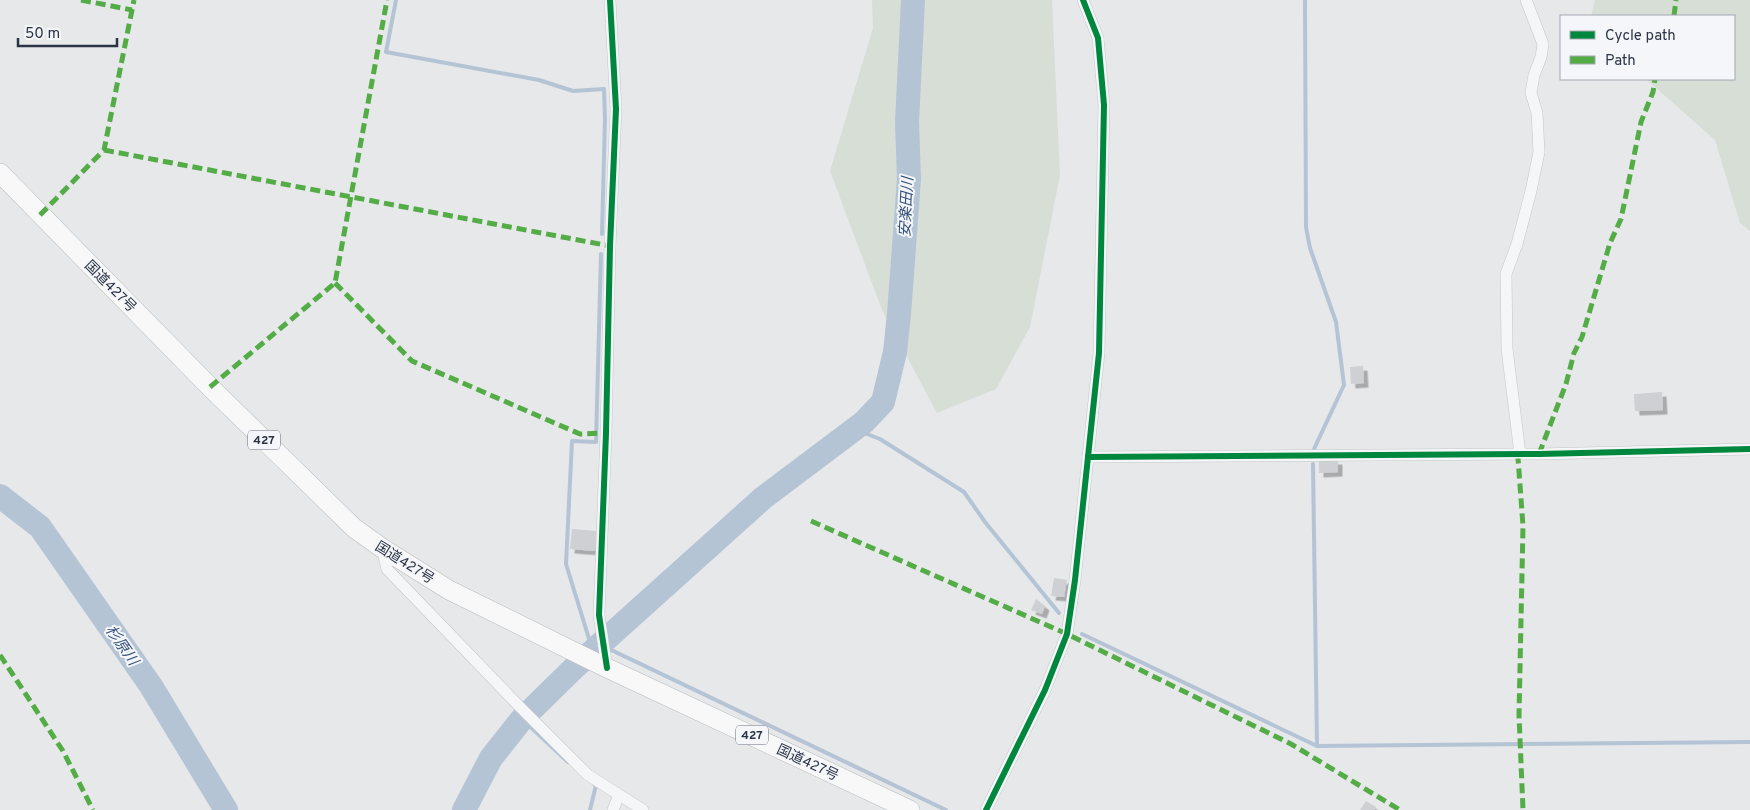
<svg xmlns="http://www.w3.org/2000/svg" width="1750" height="810" font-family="Overpass,'Noto Sans JP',sans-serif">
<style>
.green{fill:#d6ded6}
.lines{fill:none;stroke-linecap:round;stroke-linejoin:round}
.stream{stroke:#b4c4d5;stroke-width:4}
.river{stroke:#b4c4d5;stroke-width:24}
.building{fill:#ced0d3;filter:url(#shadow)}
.minor-casing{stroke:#c4c6c8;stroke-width:12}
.trunk-casing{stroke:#b8bbbf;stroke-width:20}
.minor{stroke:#f5f6f7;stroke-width:11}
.trunk{stroke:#f8f8f8;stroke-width:19}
.quiet{stroke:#54ac47;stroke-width:5;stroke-dasharray:10 5;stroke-linecap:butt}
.cycleway-casing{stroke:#f4f6f9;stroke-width:9}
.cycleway{stroke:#00873e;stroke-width:6}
.labels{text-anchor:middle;stroke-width:4;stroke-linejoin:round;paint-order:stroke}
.shield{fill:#f4f6f9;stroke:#676e7b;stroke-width:1}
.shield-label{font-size:12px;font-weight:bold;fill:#2b3445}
.street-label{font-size:14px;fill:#2b3445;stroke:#f4f6f9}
.water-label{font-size:15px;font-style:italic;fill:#34527a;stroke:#f4f6f9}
</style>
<defs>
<filter id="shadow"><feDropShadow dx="4.5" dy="4.5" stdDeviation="0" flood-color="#0004"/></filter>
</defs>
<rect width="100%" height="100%" fill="#e6e8ea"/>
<g class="green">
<polygon points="872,0 1052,0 1060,175 1030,327 996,389 937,413 882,310 830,171 873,28"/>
<polygon points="1595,0 1750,0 1750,231 1740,223 1715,140 1646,79 1734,79 1734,16 1591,16"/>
</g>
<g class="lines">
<g class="stream">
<polyline points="396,0 386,52 539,80 573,91 604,89 605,119 602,234"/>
<polyline points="1305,0 1306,227 1310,248 1336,322 1344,385 1314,449"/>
<polyline points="854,429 880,439 964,492 985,522 1059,613"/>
<polyline points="1313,464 1317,746"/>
<polyline points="1082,634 1317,746 1750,742"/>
<polyline points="605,647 946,810"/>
<polyline points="594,649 590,642 566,564 572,441 596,442 601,254"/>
<polyline points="522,719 568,762"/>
<polyline points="590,810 596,785 594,784"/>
</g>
<g class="river">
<polyline points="0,496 40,527 151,686 226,810"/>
<polyline points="464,810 491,758 522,719 576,666 763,498 864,422 883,402 895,352 899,314 909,179 907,122 913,0"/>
</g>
</g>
<g class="building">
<polygon points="1363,366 1364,383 1351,384 1350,367"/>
<polygon points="1662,392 1663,410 1635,411 1634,394"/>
<polygon points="1338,460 1338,472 1319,473 1319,461"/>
<polygon points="572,529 597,531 596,551 570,549"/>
<polygon points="1054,578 1067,580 1064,597 1051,596"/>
<polygon points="1036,599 1045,606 1042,614 1031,610"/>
<polygon points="1366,801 1376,807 1374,810 1360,810"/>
</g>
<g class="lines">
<defs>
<g id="minor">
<polyline points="1520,454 1507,349 1506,274 1517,244 1531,191 1539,152 1537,113 1531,93 1534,75 1541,57 1543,44 1526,0"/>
<polyline points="1088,457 1539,454 1750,449"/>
<polyline points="382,548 387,569 519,706 588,775 643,810"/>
<polyline points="607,668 599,615 606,433 610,246 616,109 610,0"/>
<polyline points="613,810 619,795"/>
<polyline points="986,810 1045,690 1067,634 1075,580 1099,353 1104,105 1098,38 1083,0"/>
</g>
<polyline id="trunk" points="0,173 210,387 354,528 382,548 449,590 607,668 910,810"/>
</defs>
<use href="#minor" class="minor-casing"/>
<use href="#trunk" class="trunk-casing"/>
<use href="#minor" class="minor"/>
<use href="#trunk" class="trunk"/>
<g class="quiet">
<polyline points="81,0 132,10"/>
<polyline points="1674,16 1676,0"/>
<polyline points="104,150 610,246"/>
<polyline points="40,215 104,150 134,0"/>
<polyline points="335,283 412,361 580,434 606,433"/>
<polyline points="210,387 335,283 387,0"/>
<polyline points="1520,454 1518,458 1523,526 1519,715 1523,810"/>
<polyline points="1539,454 1566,384 1574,353 1582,337 1610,243 1621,219 1641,122 1653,92 1655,79"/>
<polyline points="811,521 1067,634 1291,744 1400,810"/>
<polyline points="0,655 63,751 93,810"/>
</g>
<defs>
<g id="cycleway">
<polyline points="1088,457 1539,454 1750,449"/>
<polyline points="607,668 599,615 606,433 610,246 616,109 610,0"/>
<polyline points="986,810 1045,690 1067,634 1075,580 1099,353 1104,105 1098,38 1083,0"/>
</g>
</defs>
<use href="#cycleway" class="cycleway-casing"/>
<use href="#cycleway" class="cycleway"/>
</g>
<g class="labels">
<g class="shield">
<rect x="248" y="430.5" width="32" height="19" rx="4"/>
<rect x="736" y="725.5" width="32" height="19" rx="4"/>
</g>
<g class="shield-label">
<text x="264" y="444">427</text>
<text x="752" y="739">427</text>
</g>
<g class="street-label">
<text transform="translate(111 286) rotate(45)" y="5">国道427号</text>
<text transform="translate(405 562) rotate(32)" y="5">国道427号</text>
<text transform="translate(808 762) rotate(25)" y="5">国道427号</text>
</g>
<g class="water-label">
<text transform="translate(906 207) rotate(-87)" y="5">安楽田川</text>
<text transform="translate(122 645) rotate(55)" y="5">杉原川</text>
</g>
</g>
<rect x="1560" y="15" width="175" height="65" fill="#f4f6f9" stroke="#a4a8b1"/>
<rect x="1570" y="31" width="25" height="8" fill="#00873e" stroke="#a4a8b1"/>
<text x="1605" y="40" font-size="15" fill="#2b3445">Cycle path</text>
<rect x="1570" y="56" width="25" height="8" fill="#54ac47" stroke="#a4a8b1"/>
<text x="1605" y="65" font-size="15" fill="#2b3445">Path</text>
<path d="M18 38v8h99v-8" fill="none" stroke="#2b3445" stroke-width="2.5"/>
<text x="25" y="38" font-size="15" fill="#2b3445" stroke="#f4f6f9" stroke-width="4" paint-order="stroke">50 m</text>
</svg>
